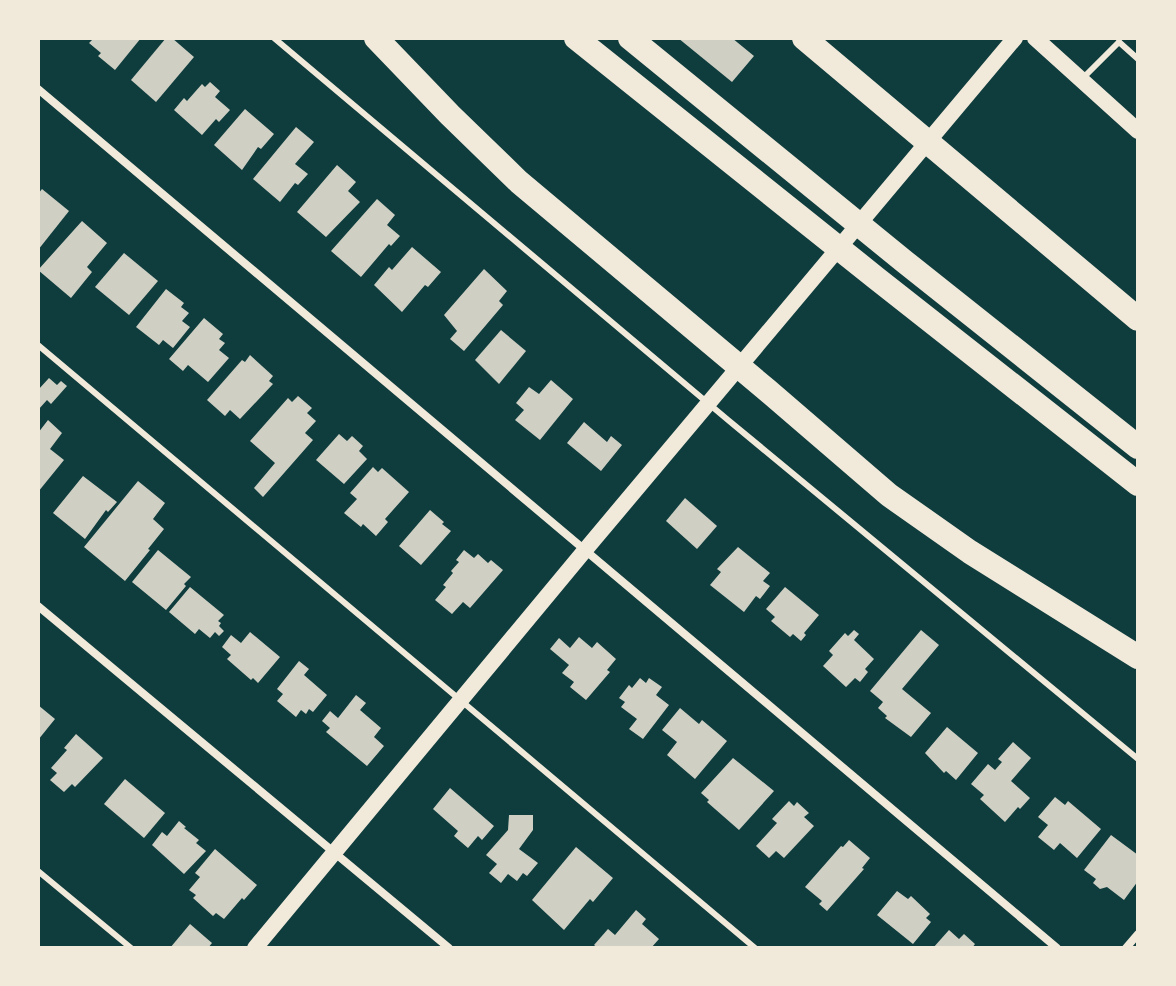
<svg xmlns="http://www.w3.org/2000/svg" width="1176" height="986" font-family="Bitter,serif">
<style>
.building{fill:#cfcfc3}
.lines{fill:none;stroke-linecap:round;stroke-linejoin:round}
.service{stroke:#f1e9da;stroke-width:6}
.minor{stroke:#f1e9da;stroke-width:8}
.secondary{stroke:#f1e9da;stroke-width:16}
.motorway{stroke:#f1e9da;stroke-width:24}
</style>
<rect width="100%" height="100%" fill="#0f3d3e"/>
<g class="building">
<polygon points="94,38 141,38 115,70 98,56 101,53 89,43"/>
<polygon points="166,38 172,38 194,57 156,102 131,80"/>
<polygon points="678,38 732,38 754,56 732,82"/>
<polygon points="210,82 220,91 215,97 230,110 219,122 216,119 202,135 174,110 184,98 187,101 202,84 205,87"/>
<polygon points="245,109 274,134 261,149 258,147 242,170 214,145"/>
<polygon points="296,127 314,142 295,164 308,174 298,185 295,183 280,202 253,179"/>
<polygon points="337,165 356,182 348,191 360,202 326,237 297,212"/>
<polygon points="42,189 69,211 38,250 38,194"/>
<polygon points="377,199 395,215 387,225 400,236 391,246 389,244 361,277 331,251"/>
<polygon points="82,221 107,243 87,267 92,272 71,298 38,270"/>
<polygon points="412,247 441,272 428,287 425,285 402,312 374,285 389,267 392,270"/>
<polygon points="124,253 158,281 129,315 95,287"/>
<polygon points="484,269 507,291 499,301 503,305 464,351 450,339 457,331 444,315"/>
<polygon points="166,289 184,303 181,307 189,313 182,321 190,327 173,348 163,340 159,345 136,327"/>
<polygon points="204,318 223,334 219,339 225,343 219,350 229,358 208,382 188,365 183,371 169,359"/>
<polygon points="501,330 526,351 499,384 475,360"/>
<polygon points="250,355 273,376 269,381 273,384 240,419 230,410 225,416 207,400 242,360 245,362"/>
<polygon points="49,378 57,385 61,381 67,386 51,404 47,400 38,410 38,390"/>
<polygon points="551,380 573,399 540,440 515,420 524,410 516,403 529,387 539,394"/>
<polygon points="298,396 312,408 307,413 316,421 305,433 313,440 263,497 254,488 275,463 250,441 288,398 292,402"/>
<polygon points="48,420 62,433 50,449 64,460 38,492 38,433"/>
<polygon points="584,422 607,442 611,436 622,445 601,471 567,443"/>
<polygon points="339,434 347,441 352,436 363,446 359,451 367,459 344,484 316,460"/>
<polygon points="373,467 378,472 382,468 409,492 385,519 388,522 376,536 363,524 361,527 344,513 357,499 350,493"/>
<polygon points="83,476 117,502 108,512 106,510 85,539 53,513"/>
<polygon points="138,481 165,503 153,519 164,529 148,549 150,550 125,581 84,547"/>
<polygon points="685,498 717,526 697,549 666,521"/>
<polygon points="430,510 444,522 442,524 451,531 421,565 399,546"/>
<polygon points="738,547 770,573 763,581 770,586 760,599 756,596 744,612 710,585 721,572 717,569"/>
<polygon points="158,550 191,577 184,584 186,586 166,610 132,582"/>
<polygon points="464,550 474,558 478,554 488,563 491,560 503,570 470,608 463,602 452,614 435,600 446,587 443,585 453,573 451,571 459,562 456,560"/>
<polygon points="190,587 224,615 218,621 221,623 219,626 224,631 219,636 215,632 210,638 199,629 195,634 169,612"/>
<polygon points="785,587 819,615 804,633 806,635 801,641 793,634 790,637 771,621 775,617 766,609"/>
<polygon points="854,630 859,634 854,640 874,659 865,669 868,672 860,682 855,678 846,687 823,666 833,655 829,651 845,633 848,636"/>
<polygon points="921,630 939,645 902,689 931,713 911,737 885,718 887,716 878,708 883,702 870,691"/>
<polygon points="250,632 280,657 258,683 253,678 251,680 227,659 231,655 222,647 231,635 241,643"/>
<polygon points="579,637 592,648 597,642 616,659 607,670 610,672 586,700 570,687 574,682 562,673 569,665 550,649 559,638 570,648"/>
<polygon points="299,661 309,669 304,675 327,695 313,712 309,709 306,714 301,710 296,717 277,701 283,694 277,689"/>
<polygon points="640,678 646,683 649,678 662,687 656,695 669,705 643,739 629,729 637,719 621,707 625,702 619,698 629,685 632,688"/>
<polygon points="356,695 366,703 360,710 381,728 374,737 384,746 367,766 326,732 330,728 322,721 330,711 338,718"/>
<polygon points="38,705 55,719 38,740"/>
<polygon points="680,708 699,724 702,720 727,741 695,779 667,755 677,742 662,730"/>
<polygon points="947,727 978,753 956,780 946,771 944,773 925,753"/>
<polygon points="76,734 103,758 75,787 72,784 64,792 50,780 57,773 51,768 67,750 64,748"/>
<polygon points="1013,742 1031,758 1011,781 1030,798 1020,809 1018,807 1005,822 980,799 984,795 971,784 988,764 995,770 1002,762 998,759"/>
<polygon points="733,758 774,791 739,830 707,802 709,800 701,793"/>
<polygon points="125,779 165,813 144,838 104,804"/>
<polygon points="450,788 494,826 482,840 478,836 468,848 454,836 458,831 433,809"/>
<polygon points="1055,797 1065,805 1068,801 1101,829 1077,858 1060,843 1054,850 1038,837 1048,825 1038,817"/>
<polygon points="789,801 794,806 797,802 809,813 804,817 814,826 784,858 776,851 769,858 756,846 777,823 772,819"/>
<polygon points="509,815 533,815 533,830 519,849 538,863 527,876 523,873 517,881 508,874 501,883 489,873 497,864 486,855 508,830"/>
<polygon points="179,821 186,827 184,828 199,840 196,843 206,851 184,874 152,845 162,832 167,836"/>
<polygon points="1111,835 1138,855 1138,881 1124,900 1107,887 1100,889 1093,883 1096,879 1084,870"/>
<polygon points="849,840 870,858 862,868 864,869 827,911 819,904 822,901 805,887 841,846 843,847"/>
<polygon points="576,847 613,878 593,902 590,899 564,930 532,900"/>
<polygon points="215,849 257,885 244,900 242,898 224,919 216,913 213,916 193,898 196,895 189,890 200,877 195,873"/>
<polygon points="897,891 908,899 911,896 930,914 926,918 931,922 913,944 877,915"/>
<polygon points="636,910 646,919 642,924 659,939 651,948 598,948 594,945 608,929 615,935"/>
<polygon points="190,924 212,943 208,948 170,948"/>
<polygon points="949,930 959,939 964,934 975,944 972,948 933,948"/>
</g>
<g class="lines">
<g class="service">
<polyline points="274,38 728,420 1138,759"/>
<polyline points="1119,42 1138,59"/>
<polyline points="1082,79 1119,42"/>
<polyline points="38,345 755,948"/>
<polyline points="38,871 131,948"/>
</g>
<g class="minor">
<polyline points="38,89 1057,948"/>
<polyline points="38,606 449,948"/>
<polyline points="1126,948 1138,934"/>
</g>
<g class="secondary">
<polyline points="1035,38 1138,131"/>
<polyline points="255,948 586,549 1015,38"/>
</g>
<g class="motorway">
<polyline points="376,38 450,115 519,182 767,390 889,495 970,552 1138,657"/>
<polyline points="576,38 876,278 1138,484"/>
<polyline points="630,38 905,262 1138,447"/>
<polyline points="804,38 1138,319"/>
</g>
</g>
<rect width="1176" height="986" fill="none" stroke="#f1e9da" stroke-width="80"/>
</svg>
